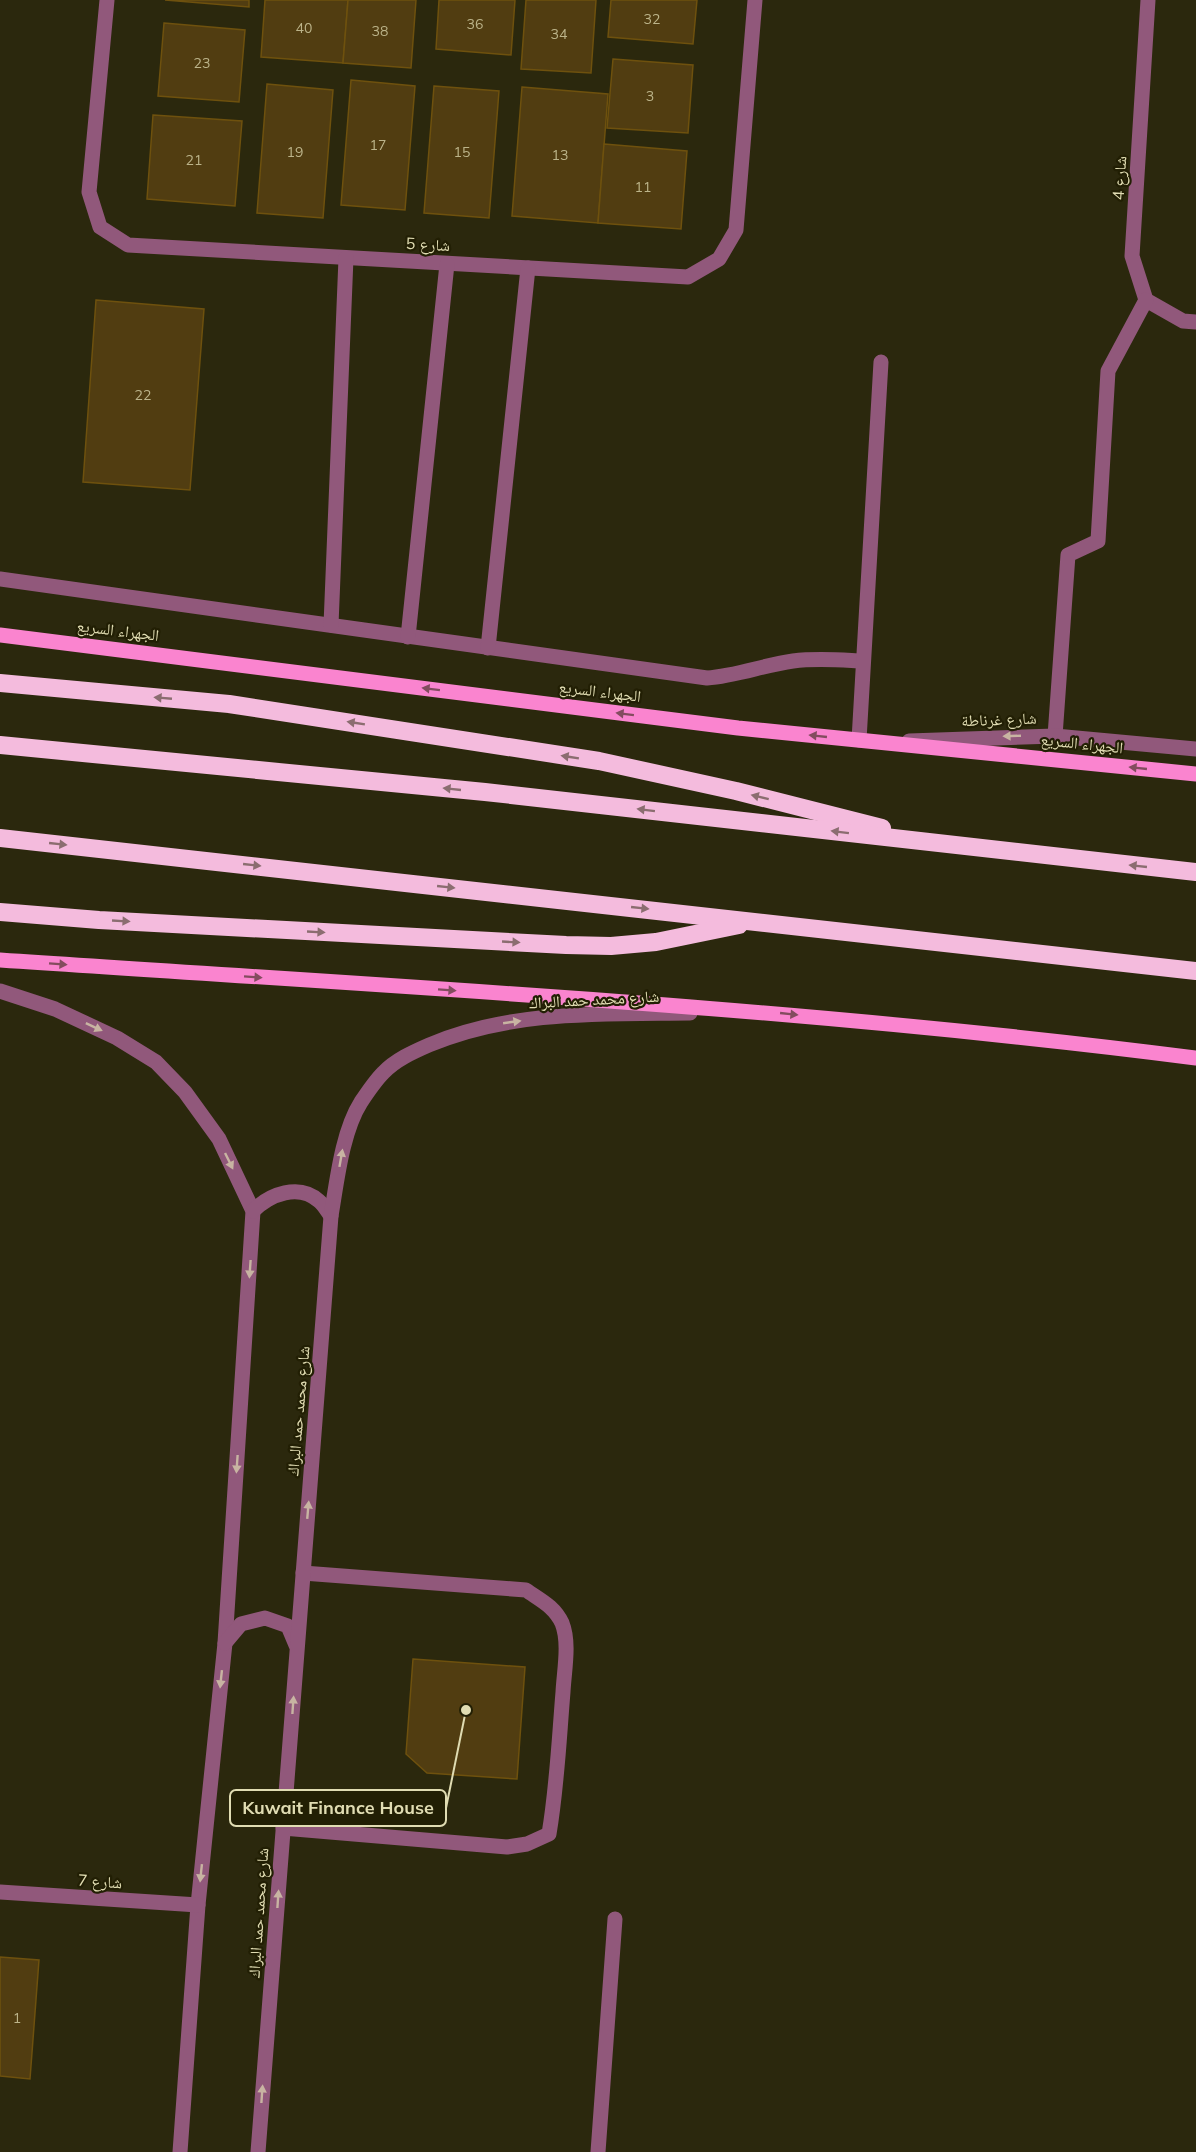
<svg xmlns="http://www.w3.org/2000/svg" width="1196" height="2152" font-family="Mulish,'Noto Naskh Arabic',sans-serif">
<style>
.building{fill:#513d11;stroke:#6e510e;stroke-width:1.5}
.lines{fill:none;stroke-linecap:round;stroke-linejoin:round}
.minor{stroke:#91587b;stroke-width:15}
.major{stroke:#fa84cf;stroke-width:15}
.highway{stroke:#f4bbdd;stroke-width:18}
.oneway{fill:#834c5f}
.oneway2{fill:#8b6d70}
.oneway3{fill:#c8b4a2}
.labels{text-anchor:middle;stroke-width:4.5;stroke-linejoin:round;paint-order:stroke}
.number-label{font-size:14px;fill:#bcb48a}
.street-label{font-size:16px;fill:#e0dcb2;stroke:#221f04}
.leader{fill:none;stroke:#e0dcb2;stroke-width:2}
.callout-dot{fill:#e0dcb2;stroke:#221f04;stroke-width:2}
.callout{fill:#221f04;stroke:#e0dcb2;stroke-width:2}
.callout-label{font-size:18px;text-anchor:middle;font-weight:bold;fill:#e0dcb2}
</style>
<rect width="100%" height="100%" fill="#2b280d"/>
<g class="building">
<polygon points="165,0 249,0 249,7"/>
<polygon points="265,0 348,0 343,63 261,57"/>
<polygon points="348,0 416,0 411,68 343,63"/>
<polygon points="439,0 515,0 511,55 436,49"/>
<polygon points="526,0 596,0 591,73 521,69"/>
<polygon points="611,0 697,0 693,44 608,37"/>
<polygon points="164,23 245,30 239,102 158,96"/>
<polygon points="613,59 693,65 688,133 607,128"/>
<polygon points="351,80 415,86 405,210 341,205"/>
<polygon points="267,84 333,90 323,218 257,213"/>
<polygon points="434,86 499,91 489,218 424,213"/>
<polygon points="522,87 608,94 598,223 512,216"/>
<polygon points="153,115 242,121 235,206 147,199"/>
<polygon points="604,144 687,151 681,229 598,223"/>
<polygon points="96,300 204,309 190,490 83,482"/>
<polygon points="413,1659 525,1667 517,1779 427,1773 406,1754"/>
<polygon points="0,1957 39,1960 30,2079 0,2076"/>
</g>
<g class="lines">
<g class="minor">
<polyline points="107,0 89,192 100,227 128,245 688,277 719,259 736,230 755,0"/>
<polyline points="1148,0 1132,256 1146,300 1183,321 1196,322"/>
<path d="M 0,579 L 707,678 C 736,676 764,665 793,661 C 817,658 840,660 863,661"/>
<polyline points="331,625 346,258"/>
<polyline points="408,637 447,264"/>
<polyline points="488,648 528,268"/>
<polyline points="1055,736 1068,555 1098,541 1108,371 1146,300"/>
<polyline points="859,740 881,362"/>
<polyline points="909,741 1055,736 1196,749"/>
<polyline points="0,991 55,1009 117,1038 156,1062 185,1092 219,1139 253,1211 225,1643 198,1905 180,2152"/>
<path d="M 253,1211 C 270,1194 299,1183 319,1201 C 324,1205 327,1211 331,1216"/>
<polyline points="225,1643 241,1624 265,1618 288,1626 296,1645"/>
<path d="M 283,1828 L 507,1847 L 527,1844 L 549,1834 C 557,1787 559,1740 563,1692 C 564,1671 570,1643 562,1623 C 554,1606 540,1600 526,1590 L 303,1573"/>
<polyline points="0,1892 198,1905"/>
<path d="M 258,2152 L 331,1216 C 337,1181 342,1132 361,1102 C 367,1093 375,1081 383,1073 C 395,1060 413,1052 429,1045 C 511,1010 603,1014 690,1013"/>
<polyline points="598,2152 615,1919"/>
</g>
<g class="major">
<polyline points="0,635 738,728 1196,774"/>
<path d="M 0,960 C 399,987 799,1007 1196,1058"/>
</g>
<g class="highway">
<polyline points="0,683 229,704 599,761 736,791 882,828"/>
<polyline points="0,745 485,792 1196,872"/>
<polyline points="0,838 1196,971"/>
<polyline points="0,912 99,920 566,945 611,946 656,942 739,925"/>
</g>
</g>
<defs><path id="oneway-solid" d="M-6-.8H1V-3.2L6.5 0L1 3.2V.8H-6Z" transform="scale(1.5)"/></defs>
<g class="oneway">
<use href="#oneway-solid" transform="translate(431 689) rotate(-173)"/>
<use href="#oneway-solid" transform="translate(625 714) rotate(-173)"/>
<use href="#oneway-solid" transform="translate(818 736) rotate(-174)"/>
<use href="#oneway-solid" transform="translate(1138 768) rotate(-174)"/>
<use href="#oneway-solid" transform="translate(58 964) rotate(4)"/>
<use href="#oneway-solid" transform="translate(253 977) rotate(4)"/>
<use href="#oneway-solid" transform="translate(447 990) rotate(4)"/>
<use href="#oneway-solid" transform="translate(789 1014) rotate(6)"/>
</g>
<g class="oneway2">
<use href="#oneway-solid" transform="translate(163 698) rotate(-175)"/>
<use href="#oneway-solid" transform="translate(356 723) rotate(-171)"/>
<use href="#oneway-solid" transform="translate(570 757) rotate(-171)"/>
<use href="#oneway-solid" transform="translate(452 789) rotate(-174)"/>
<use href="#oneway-solid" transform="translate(760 797) rotate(-166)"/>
<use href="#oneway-solid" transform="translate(646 810) rotate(-173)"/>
<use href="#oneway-solid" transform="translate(840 832) rotate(-173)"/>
<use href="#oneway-solid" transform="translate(58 844) rotate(6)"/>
<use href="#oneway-solid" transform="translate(252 865) rotate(6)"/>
<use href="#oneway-solid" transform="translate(1138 866) rotate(-174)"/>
<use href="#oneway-solid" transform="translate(446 887) rotate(6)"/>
<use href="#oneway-solid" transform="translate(640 908) rotate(6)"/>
<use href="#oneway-solid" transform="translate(121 921) rotate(3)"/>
<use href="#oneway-solid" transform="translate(316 932) rotate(3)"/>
<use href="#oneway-solid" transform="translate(511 942) rotate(3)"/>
</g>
<g class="oneway3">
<use href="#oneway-solid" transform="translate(1012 736) rotate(178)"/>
<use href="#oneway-solid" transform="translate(512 1022) rotate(-8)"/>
<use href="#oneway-solid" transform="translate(94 1027) rotate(25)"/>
<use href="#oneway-solid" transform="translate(341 1158) rotate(-80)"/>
<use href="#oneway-solid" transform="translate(229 1161) rotate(64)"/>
<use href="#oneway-solid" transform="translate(250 1269) rotate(94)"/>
<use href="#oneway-solid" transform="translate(237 1464) rotate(94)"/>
<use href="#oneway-solid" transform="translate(308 1510) rotate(-85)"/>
<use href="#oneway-solid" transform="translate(221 1679) rotate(96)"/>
<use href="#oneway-solid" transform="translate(293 1705) rotate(-86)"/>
<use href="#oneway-solid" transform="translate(201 1873) rotate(96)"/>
<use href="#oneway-solid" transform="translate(278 1899) rotate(-86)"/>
<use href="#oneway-solid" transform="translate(262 2094) rotate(-86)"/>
</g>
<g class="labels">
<g class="number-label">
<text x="652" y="24">32</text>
<text x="475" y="29">36</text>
<text x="304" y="33">40</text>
<text x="380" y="36">38</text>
<text x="559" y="39">34</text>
<text x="202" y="68">23</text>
<text x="650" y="101">3</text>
<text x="378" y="150">17</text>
<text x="295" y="157">19</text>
<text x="462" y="157">15</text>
<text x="560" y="160">13</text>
<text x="194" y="165">21</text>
<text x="643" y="192">11</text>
<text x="143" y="400">22</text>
<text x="17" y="2023">1</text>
</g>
<g class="street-label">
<text transform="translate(1119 178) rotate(-86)" y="6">شارع 4</text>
<text transform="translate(428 244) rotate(3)" y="6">شارع 5</text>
<text transform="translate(118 630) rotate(7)" y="6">الجهراء السريع</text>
<text transform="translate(600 691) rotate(7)" y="6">الجهراء السريع</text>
<text transform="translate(999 719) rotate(-2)" y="6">شارع غرناطة</text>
<text transform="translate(1082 743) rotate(6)" y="6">الجهراء السريع</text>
<text transform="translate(594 999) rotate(-3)" y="6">شارع محمد حمد البراك</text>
<text transform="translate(298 1411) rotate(-85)" y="6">شارع محمد حمد البراك</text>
<text transform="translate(100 1881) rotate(4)" y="6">شارع 7</text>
<text transform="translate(258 1913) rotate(-86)" y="6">شارع محمد حمد البراك</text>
</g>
</g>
<path class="leader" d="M466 1710L446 1808"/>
<circle class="callout-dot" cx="466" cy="1710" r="6"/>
<rect class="callout" x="230" y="1790" width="216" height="36" rx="6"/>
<g class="callout-label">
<text x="338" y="1814">Kuwait Finance House</text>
</g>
</svg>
